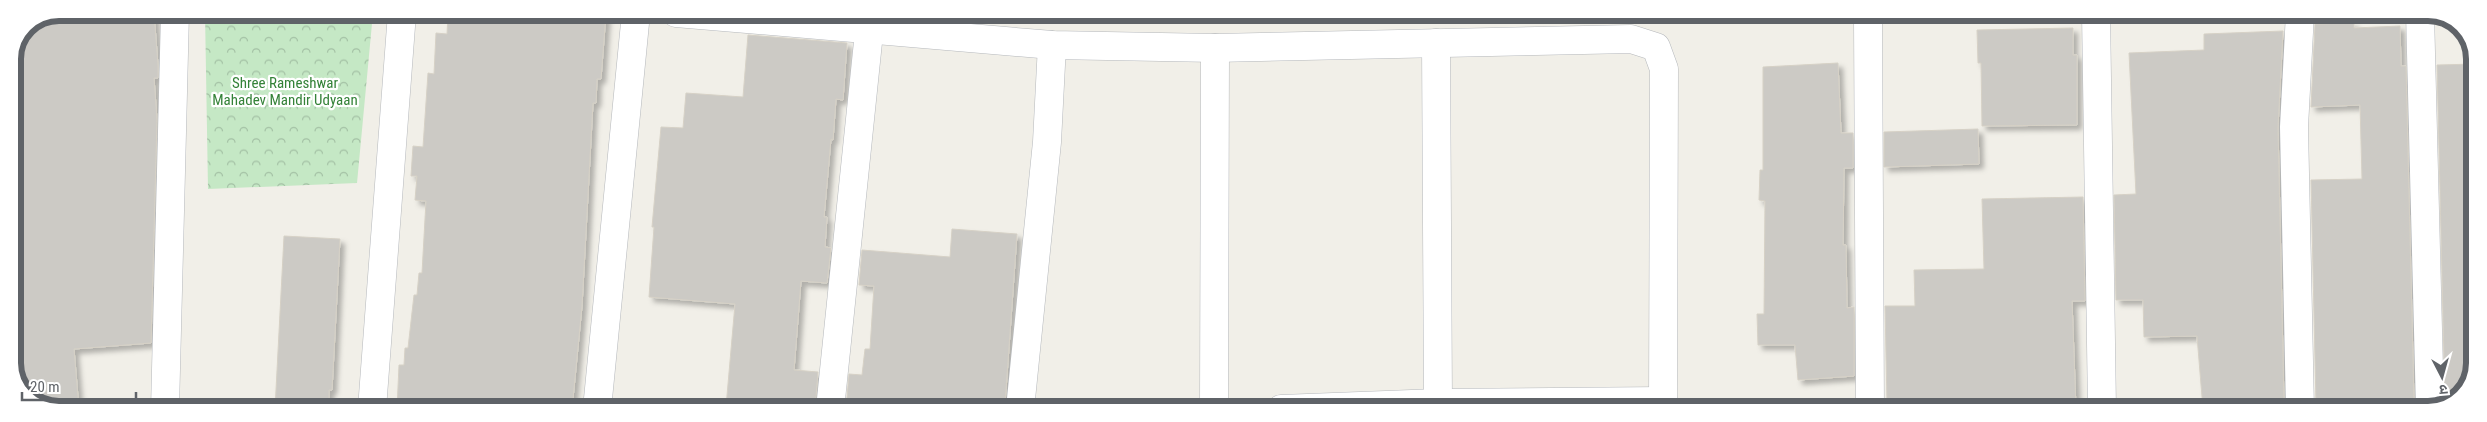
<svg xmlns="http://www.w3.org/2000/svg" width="2487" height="422" font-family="'Roboto Condensed','Noto Sans Devanagari',sans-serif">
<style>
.park{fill:url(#park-crowns)}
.building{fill:#cccac5;stroke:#d6d1c6;filter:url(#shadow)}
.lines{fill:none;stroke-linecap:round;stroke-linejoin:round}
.minor-casing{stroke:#b5b8bc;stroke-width:29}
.minor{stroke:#fff;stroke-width:28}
.labels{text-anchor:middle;stroke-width:4.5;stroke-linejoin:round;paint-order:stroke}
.park-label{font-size:15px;fill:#348238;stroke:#fff}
.rim{fill:none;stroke:#5f6368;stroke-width:6}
</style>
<defs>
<pattern id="park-crowns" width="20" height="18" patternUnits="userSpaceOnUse" patternTransform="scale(1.25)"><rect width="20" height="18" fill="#c5e8c5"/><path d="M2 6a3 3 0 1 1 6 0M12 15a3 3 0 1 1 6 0" fill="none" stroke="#a3c0a4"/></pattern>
<filter id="shadow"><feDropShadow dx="4.5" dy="4.5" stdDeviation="2.5" flood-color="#0004"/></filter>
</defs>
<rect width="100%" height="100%" fill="#f1efe8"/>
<polygon class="park" points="205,13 373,13 357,183 208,189"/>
<g class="building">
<polygon points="59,12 154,13 158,65 158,78 154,78 157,120 151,343 74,349 79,409 53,409 26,396 13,369 12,59 26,26"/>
<polygon points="448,13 606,13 601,79 597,79 596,103 593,103 582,306 572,409 397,409 399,365 404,365 405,348 408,348 414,295 417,295 419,273 422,273 426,201 415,200 417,176 411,176 413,146 423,147 428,73 434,74 436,33 447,34"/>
<polygon points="2354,23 2354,28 2400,26 2401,66 2406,66 2414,404 2316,404 2311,180 2362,179 2360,105 2311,107 2315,24"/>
<polygon points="2073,28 2073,55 2077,55 2077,125 1982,126 1981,63 1978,63 1977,30"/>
<polygon points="2283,31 2278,127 2284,404 2278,404 2278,409 2203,409 2197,336 2144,337 2143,300 2116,300 2114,195 2136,194 2129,53 2204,50 2204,34"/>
<polygon points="748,35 847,43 843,100 836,99 833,140 831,139 824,217 827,217 825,247 831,248 827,283 801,281 794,370 818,372 815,409 726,407 735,304 649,297 654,227 652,227 661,127 683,128 686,93 743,97"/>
<polygon points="1838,63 1841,133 1853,133 1853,168 1844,168 1843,245 1846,245 1847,308 1854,307 1854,376 1798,380 1795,345 1758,345 1757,314 1764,314 1765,201 1759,200 1760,170 1763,170 1763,67"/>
<polygon points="2474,64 2474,369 2458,398 2445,403 2437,65"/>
<polygon points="1978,129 1979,164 1884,167 1884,132"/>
<polygon points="2083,197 2085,301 2072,301 2076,409 1981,409 1981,401 1887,403 1885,306 1915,306 1914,270 1984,269 1982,199"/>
<polygon points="952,229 1017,234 1005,404 997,404 996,409 846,409 849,374 862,375 865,349 870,349 874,286 859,285 862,250 950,257"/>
<polygon points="284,236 340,239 332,390 329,390 329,409 275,409"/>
</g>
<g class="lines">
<defs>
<g id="minor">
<polyline points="676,13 1052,45 1215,48 1631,39 1656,47 1664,69 1663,409"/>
<polyline points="2096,13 2102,409"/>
<polyline points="2420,13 2430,409"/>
<polyline points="1868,19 1870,409"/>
<polyline points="1436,43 1438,403"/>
<polyline points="165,409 175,13"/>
<polyline points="372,409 402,13"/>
<polyline points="597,409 636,13"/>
<polyline points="830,409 871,13"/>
<polyline points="1020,409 1047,142 1052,45"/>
<polyline points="1214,409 1215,48"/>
<polyline points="1281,409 1438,403 1663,401"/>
<polyline points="2300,409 2294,127 2300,13"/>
</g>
</defs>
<use href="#minor" class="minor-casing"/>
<use href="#minor" class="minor"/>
</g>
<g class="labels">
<g class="park-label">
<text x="285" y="88">Shree Rameshwar<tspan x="285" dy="17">Mahadev Mandir Udyaan</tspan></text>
</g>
</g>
<path d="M0 0H2487V422H0ZM59 21H2428A38 38 0 0 1 2466 59V363A38 38 0 0 1 2428 401H59A38 38 0 0 1 21 363V59A38 38 0 0 1 59 21Z" fill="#fff" fill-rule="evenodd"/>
<path class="rim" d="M59 21H2428A38 38 0 0 1 2466 59V363A38 38 0 0 1 2428 401H59A38 38 0 0 1 21 363V59A38 38 0 0 1 59 21Z"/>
<g transform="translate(2442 377) rotate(174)" stroke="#ffffff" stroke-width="4" paint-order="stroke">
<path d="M0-4L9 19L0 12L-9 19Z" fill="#5f6368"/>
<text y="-8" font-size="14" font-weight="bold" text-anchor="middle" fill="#5f6368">उ</text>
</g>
<path d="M22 392v8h114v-8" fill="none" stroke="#5f6368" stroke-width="2.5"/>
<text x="30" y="392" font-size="15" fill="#5f6368" stroke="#ffffff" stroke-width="4" paint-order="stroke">20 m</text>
</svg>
